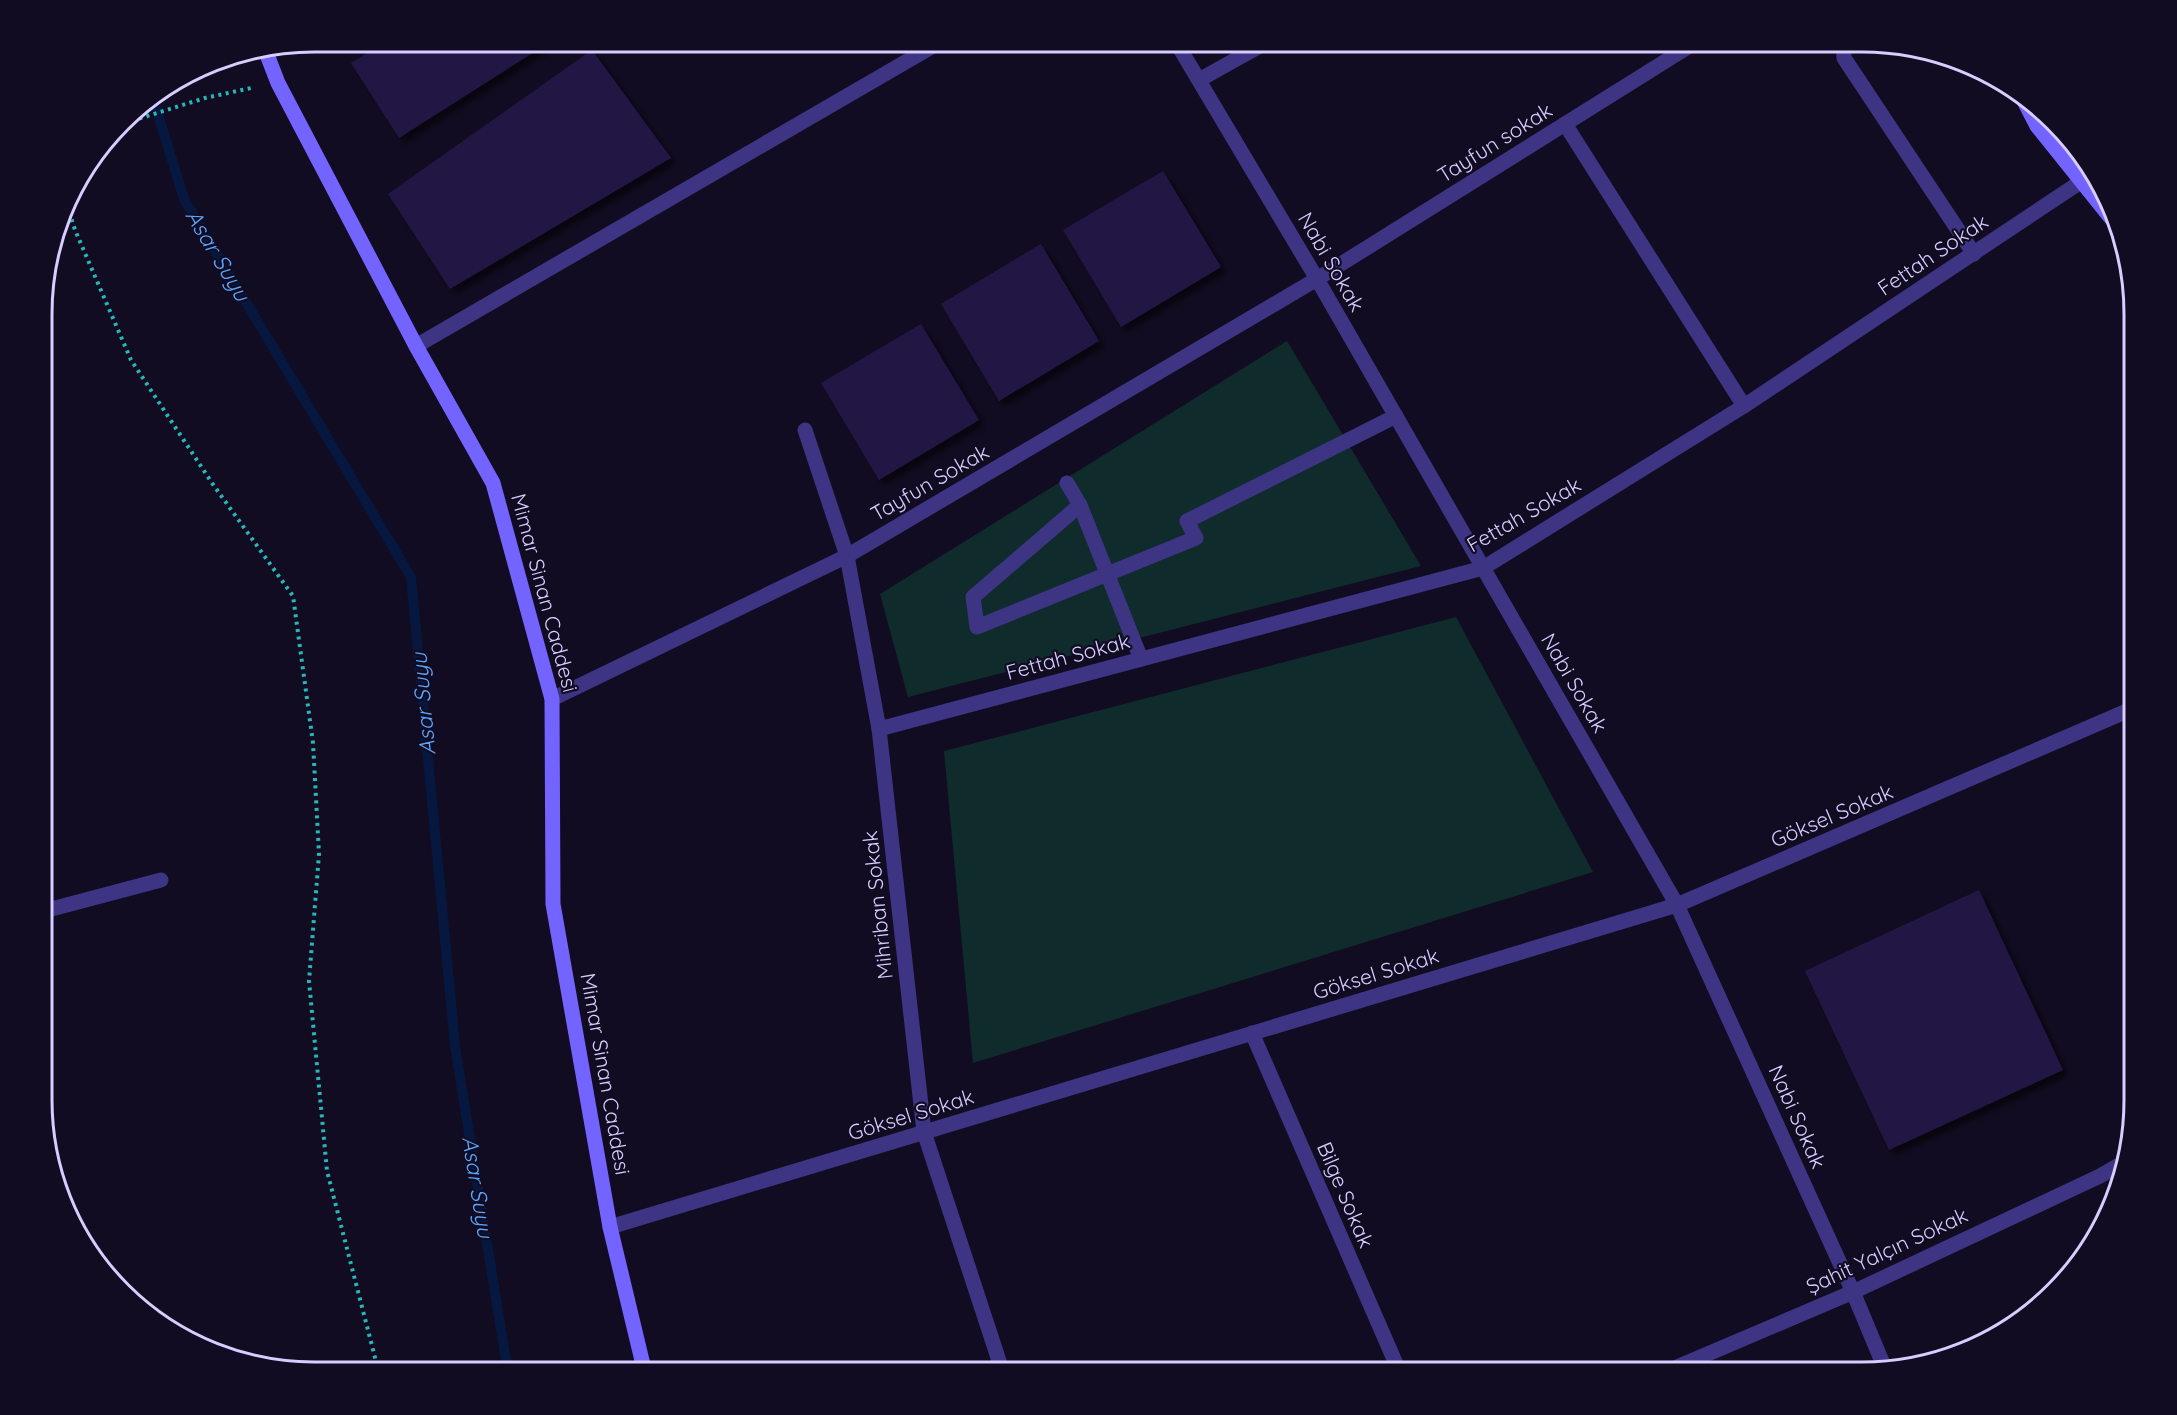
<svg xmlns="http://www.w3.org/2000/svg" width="2177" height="1415" font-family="Quicksand,sans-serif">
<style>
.green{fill:#0f2b2c}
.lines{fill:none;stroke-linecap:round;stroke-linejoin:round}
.stream{stroke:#071840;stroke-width:10}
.building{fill:#241744;filter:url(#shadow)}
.path{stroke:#28b7b8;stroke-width:4;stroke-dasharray:3 4.5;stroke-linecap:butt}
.lane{stroke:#3d3583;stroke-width:15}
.street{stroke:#3d3583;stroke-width:15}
.secondary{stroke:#7364ff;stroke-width:15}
.labels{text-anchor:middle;stroke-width:4.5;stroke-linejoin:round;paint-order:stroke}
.street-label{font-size:21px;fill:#d7cdff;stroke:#120c22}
.water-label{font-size:22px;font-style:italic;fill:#5ba7ff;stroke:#120c22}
.rim{fill:none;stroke:#d7cdff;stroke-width:3}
</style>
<defs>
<filter id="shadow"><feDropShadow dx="5.5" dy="5.5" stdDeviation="3" flood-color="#0009"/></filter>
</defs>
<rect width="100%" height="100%" fill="#120c22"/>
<g class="green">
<polygon points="1287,341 1421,566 908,697 880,594"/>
<polygon points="1456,617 1593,872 973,1063 944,751"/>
</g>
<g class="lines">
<polyline class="stream" points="153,98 184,199 411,577 455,1046 508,1373"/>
</g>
<g class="building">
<polygon points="385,42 550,42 399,138 351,63"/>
<polygon points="592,50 671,158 450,289 388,194"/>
<polygon points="1163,171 1221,267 1121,327 1063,230"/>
<polygon points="1041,244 1099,341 999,401 941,304"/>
<polygon points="921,324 979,420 879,480 821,383"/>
<polygon points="1979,890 2063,1070 1889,1150 1805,971"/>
</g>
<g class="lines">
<g class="path">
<polyline points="125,123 205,98 251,88"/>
<polyline points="67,205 75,230 131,360 212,483 293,596 313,743 319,854 309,981 327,1171 379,1373"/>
</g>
<g class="lane">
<polyline points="1843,42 1844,58 1974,254"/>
<polyline points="1199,80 1267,42"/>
<polyline points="1565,124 1744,406"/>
<polyline points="44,911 161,880"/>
</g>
<g class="street">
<polyline points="1176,42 1317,279 1677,905 1853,1292 1886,1371"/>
<polyline points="416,346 940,42"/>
<polyline points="805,430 847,556 879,729 924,1132 1003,1373"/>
<polyline points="1067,483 1080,505 1141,659"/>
<polyline points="1080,505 973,597 977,627 1196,538 1187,521 1396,416"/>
<polyline points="552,699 847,556 1317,279 1696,42"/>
<polyline points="879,729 1483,568 1744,406 2082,181"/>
<polyline points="1252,1033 1400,1373"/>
<polyline points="610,1227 1677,905 2134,708"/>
<polyline points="1663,1373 1853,1292 2100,1176 2126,1161"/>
</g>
<g class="secondary">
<polyline points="266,52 278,83 416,346 493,483 552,699 553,904 610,1227 645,1373"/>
<polyline points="2022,97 2037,126 2111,218"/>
</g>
</g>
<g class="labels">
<g class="street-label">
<text transform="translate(1495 143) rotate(-32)" y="7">Tayfun sokak</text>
<text transform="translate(1933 255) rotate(-34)" y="7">Fettah Sokak</text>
<text transform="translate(1331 262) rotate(60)" y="7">Nabi Sokak</text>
<text transform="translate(930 483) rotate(-30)" y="7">Tayfun Sokak</text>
<text transform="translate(1524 515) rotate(-30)" y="7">Fettah Sokak</text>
<text transform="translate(544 593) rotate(75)" y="7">Mimar Sinan Caddesi</text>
<text transform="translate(1068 657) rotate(-15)" y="7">Fettah Sokak</text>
<text transform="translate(1574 683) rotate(60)" y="7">Nabi Sokak</text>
<text transform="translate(1832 816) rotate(-23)" y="7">Göksel Sokak</text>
<text transform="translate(878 905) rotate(-96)" y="7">Mihriban Sokak</text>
<text transform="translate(1376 974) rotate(-17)" y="7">Göksel Sokak</text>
<text transform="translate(605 1074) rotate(80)" y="7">Mimar Sinan Caddesi</text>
<text transform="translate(911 1115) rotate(-17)" y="7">Göksel Sokak</text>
<text transform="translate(1797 1117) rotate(66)" y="7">Nabi Sokak</text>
<text transform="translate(1345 1195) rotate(67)" y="7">Bilge Sokak</text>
<text transform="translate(1887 1251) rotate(-25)" y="7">Şahit Yalçın Sokak</text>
</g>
<g class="water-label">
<text transform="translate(218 255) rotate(59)" y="8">Asar Suyu</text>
<text transform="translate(423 704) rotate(-95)" y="8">Asar Suyu</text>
<text transform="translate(478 1187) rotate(81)" y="8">Asar Suyu</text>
</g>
</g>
<path d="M0 0H2177V1415H0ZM314 52H1862A262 262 0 0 1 2124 314V1100A262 262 0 0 1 1862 1362H314A262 262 0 0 1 52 1100V314A262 262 0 0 1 314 52Z" fill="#120c22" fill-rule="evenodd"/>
<path class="rim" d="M314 52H1862A262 262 0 0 1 2124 314V1100A262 262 0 0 1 1862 1362H314A262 262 0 0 1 52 1100V314A262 262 0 0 1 314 52Z"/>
</svg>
